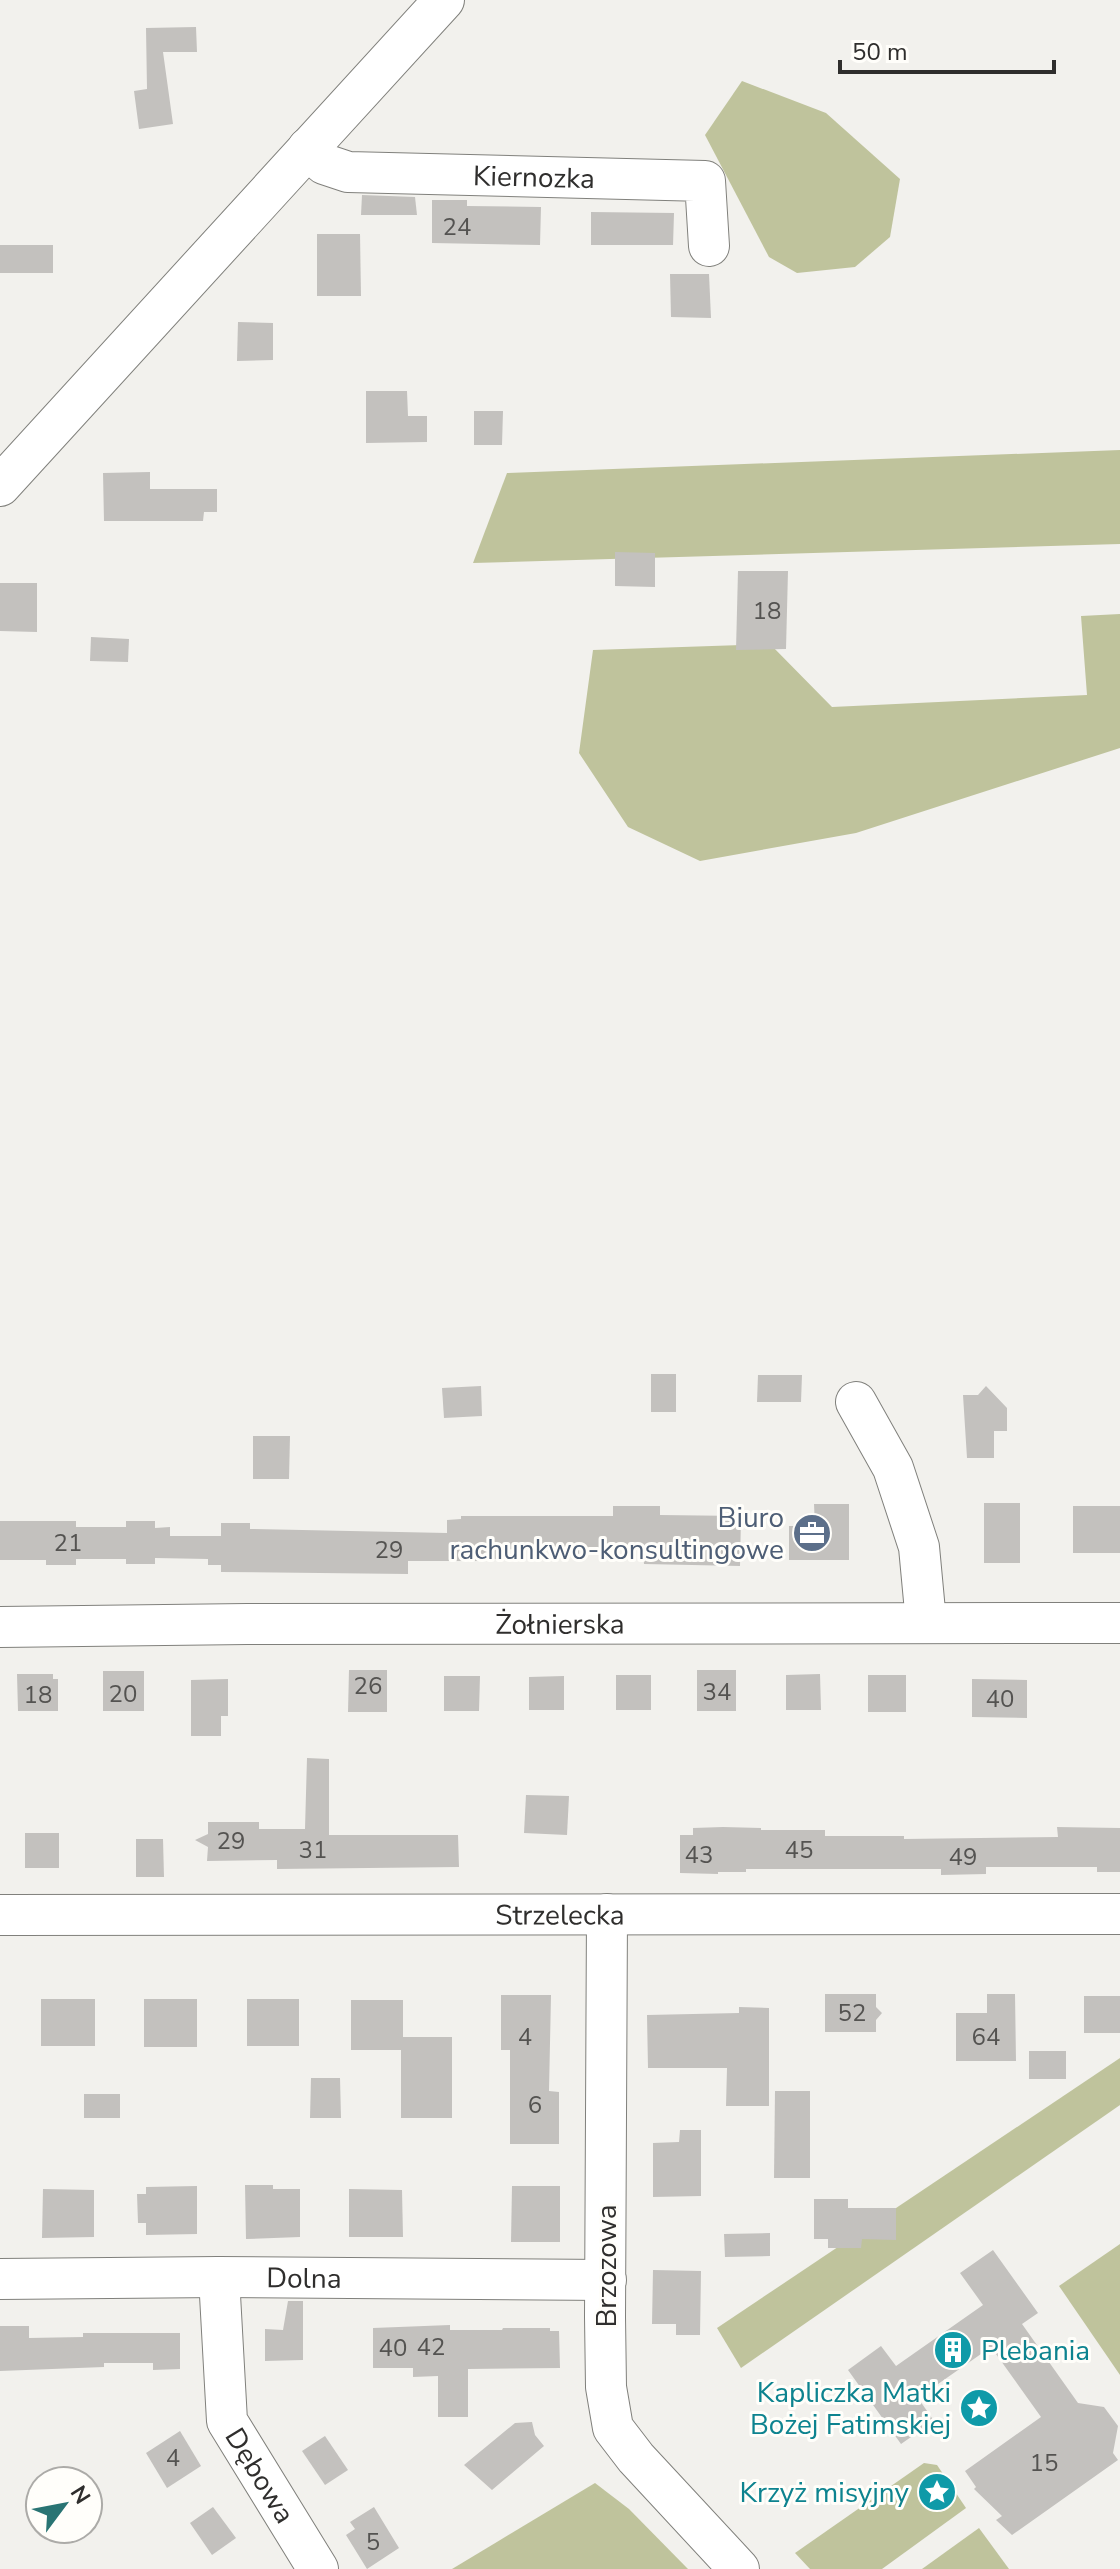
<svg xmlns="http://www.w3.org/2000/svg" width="1120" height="2569" font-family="'Nunito Sans',sans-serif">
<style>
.green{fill:#bfc39c}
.building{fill:#c3c1be}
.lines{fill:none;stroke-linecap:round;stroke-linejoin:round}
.minor-casing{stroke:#80807c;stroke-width:42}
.minor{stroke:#fff;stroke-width:40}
.labels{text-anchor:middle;stroke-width:6;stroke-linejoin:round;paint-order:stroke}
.number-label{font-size:24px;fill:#545351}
.street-label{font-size:28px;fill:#2f2e2d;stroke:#fffefa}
.service-label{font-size:28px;fill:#4e5e75;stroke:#fffefa;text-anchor:end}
.culture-label{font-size:28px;fill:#0d838f;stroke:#fffefa;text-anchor:end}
</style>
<rect width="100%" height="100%" fill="#f2f1ed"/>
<g class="green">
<polygon points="742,81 826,113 900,179 890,237 855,267 797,273 769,257 705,135"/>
<polygon points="1120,450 1120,544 473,563 507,473"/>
<polygon points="1120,614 1120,748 856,833 700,861 628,827 579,753 593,650 770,644 832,707 1087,695 1081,616"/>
<polygon points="1120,2058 1120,2105 741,2368 717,2328"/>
<polygon points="1120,2244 1120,2375 1059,2286"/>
<polygon points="924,2463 937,2465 966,2508 882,2569 810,2569 795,2553"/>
<polygon points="595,2483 629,2509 688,2569 452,2569"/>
<polygon points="979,2528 1009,2569 922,2569"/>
</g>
<g class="building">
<polygon points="196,27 197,52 163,52 173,124 139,129 134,91 147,89 146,28"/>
<polygon points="362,195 415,197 417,215 361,215"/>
<polygon points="432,200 467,200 467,206 541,207 540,245 432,243"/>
<polygon points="591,212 674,213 673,245 591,245"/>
<polygon points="317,234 360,234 361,296 317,296"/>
<rect x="0" y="245" width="53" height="28"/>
<polygon points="670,274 709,274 711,318 671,317"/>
<polygon points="238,322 273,323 273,360 237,361"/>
<polygon points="366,391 407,391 408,416 427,416 427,442 366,443"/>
<polygon points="474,411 503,411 502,445 474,445"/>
<polygon points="150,472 150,489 217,489 217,512 204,512 203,521 104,521 103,473"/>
<polygon points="615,552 655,553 655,587 615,586"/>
<polygon points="738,571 788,571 786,649 736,650"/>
<polygon points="0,583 37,583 37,632 0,631"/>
<polygon points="91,637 129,639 128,662 90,661"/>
<rect x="651" y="1374" width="25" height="38"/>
<polygon points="758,1375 802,1375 801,1402 757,1402"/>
<polygon points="481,1386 482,1416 444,1418 442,1388"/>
<polygon points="986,1386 1007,1408 1007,1431 994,1431 994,1458 967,1458 963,1395 978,1395"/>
<polygon points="253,1436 290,1436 289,1479 253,1479"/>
<rect x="984" y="1503" width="36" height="60"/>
<polygon points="814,1504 849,1504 849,1560 789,1560 789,1526 815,1526"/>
<polygon points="613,1506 660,1506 660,1515 741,1516 740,1566 644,1564 643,1549 579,1548 579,1556 551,1555 550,1550 497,1549 497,1559 479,1559 479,1561 408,1561 408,1574 221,1572 221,1565 208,1565 208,1559 155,1558 155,1564 126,1564 126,1559 76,1559 76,1565 46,1565 46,1560 0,1560 0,1521 76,1521 76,1527 126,1527 126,1521 155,1521 155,1528 170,1527 170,1536 221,1536 221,1523 250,1523 250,1529 447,1533 447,1520 461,1519 461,1516 613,1516"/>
<rect x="1073" y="1506" width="47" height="47"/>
<polygon points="349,1670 387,1670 387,1712 348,1712"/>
<rect x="697" y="1670" width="39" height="41"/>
<rect x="103" y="1671" width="41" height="40"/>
<polygon points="17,1674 53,1674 53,1679 58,1679 58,1711 18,1711"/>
<polygon points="820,1674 821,1710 786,1710 786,1675"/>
<rect x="616" y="1675" width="35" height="35"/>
<rect x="868" y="1675" width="38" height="37"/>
<polygon points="444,1676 480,1676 479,1711 444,1711"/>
<polygon points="564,1676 564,1710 529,1710 529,1677"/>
<polygon points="228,1679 228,1716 221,1716 221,1736 191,1736 191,1680"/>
<polygon points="972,1679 1027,1680 1027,1718 972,1717"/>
<polygon points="307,1758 329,1759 329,1835 458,1835 459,1867 277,1869 277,1860 207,1861 208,1847 195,1840 208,1834 208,1822 259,1822 259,1829 305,1829"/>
<polygon points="526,1795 569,1796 567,1835 524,1833"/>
<polygon points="723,1827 761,1828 761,1830 825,1830 825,1836 904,1836 904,1839 1058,1837 1057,1827 1120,1828 1120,1872 1097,1872 1097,1867 986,1867 986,1874 941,1875 941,1869 746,1869 746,1872 718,1872 718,1874 680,1873 680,1835 693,1835 693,1828"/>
<rect x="25" y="1833" width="34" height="35"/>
<polygon points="136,1839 163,1839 164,1877 136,1877"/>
<polygon points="825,1994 876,1994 876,2007 882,2013 876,2020 876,2032 825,2032"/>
<polygon points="987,1994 1015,1994 1016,2061 956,2061 956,2013 987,2013"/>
<polygon points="501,1995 551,1995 549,2091 559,2092 559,2144 510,2144 510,2050 501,2050"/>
<rect x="1084" y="1996" width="36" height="37"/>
<rect x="41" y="1999" width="54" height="47"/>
<rect x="144" y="1999" width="53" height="48"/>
<rect x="247" y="1999" width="52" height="47"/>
<polygon points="351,2000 403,2000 403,2037 452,2037 452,2118 401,2118 401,2050 351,2050"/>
<polygon points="739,2007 769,2008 769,2106 726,2106 727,2068 648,2068 647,2015 739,2013"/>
<rect x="1029" y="2051" width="37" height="28"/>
<polygon points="311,2078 340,2078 341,2118 310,2118"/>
<polygon points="775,2091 810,2091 810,2178 774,2178"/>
<rect x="84" y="2094" width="36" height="24"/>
<polygon points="680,2130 701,2130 701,2196 653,2197 653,2143 679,2142"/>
<polygon points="245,2185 273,2185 273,2189 300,2189 300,2237 246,2239"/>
<polygon points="197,2186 197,2234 146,2235 146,2223 138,2223 137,2194 146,2194 146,2187"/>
<polygon points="512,2186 560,2186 560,2242 511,2242"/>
<polygon points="43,2189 94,2190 94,2237 42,2238"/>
<polygon points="349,2189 402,2190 403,2237 349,2237"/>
<polygon points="814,2199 848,2199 848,2208 896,2208 896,2240 862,2239 861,2248 828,2248 828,2239 814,2239"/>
<polygon points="770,2233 770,2256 725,2257 724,2234"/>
<polygon points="993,2250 1038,2313 1022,2324 1078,2403 1104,2407 1118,2426 1113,2453 1118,2460 1012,2535 996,2520 1002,2516 974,2489 976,2487 965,2471 1041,2417 991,2347 918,2398 934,2421 901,2444 848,2370 881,2346 896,2366 983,2305 960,2273"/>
<polygon points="653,2270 701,2271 700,2335 676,2335 676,2324 652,2324"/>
<polygon points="288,2301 303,2301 303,2360 265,2361 265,2329 283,2330"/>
<polygon points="450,2325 450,2330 502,2330 503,2328 550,2328 550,2331 559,2331 560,2368 468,2369 468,2417 438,2417 438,2376 413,2377 413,2368 373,2368 373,2328"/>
<polygon points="0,2326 29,2326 29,2338 83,2337 83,2333 180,2333 180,2369 153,2370 153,2363 104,2363 104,2367 0,2371"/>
<polygon points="532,2422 535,2435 544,2446 492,2490 464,2465 515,2423"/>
<polygon points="180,2431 201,2466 167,2488 146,2453"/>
<polygon points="325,2436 348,2470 325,2485 302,2451"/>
<polygon points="213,2507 236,2538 212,2555 190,2523"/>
<polygon points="374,2507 399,2548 367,2569 346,2535 355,2529 350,2522"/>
</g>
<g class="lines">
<defs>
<g id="minor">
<path id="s1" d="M 308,148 L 324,164 L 348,172 L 705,181 L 709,246"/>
<polyline points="0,486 444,0"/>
<polyline points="856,1402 893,1468 919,1547 926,1622"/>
<path id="s2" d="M 0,1627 L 247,1624 L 1120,1623"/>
<polyline points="607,1914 605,2317 606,2387 613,2428 636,2458 739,2569"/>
<path id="s3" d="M 0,1915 L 1120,1914"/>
<path id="s4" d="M 219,2277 L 227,2421 L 318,2569"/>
<path id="s5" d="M 0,2279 L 219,2277 L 606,2280"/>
</g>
</defs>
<use href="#minor" class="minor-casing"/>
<use href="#minor" class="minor"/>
</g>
<defs>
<symbol id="office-disc" viewBox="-11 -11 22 22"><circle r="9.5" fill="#5c6f8a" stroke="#fffefa"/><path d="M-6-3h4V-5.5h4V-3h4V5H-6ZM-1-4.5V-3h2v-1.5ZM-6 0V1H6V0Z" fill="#fff"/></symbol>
<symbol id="building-disc" viewBox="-11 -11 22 22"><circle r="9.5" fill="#0f9aa8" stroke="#fffefa"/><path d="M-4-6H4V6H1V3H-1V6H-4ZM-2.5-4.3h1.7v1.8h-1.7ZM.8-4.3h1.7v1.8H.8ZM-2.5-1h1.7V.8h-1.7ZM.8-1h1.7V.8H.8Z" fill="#fff"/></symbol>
<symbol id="sight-disc" viewBox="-11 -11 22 22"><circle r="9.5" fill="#0f9aa8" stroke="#fffefa"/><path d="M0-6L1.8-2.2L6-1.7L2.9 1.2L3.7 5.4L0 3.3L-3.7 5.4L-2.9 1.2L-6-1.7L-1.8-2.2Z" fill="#fff"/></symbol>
</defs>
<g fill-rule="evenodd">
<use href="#office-disc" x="790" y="1511" width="44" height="44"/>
<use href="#building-disc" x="931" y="2328" width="44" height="44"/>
<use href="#sight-disc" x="957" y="2386" width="44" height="44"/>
<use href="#sight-disc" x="915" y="2470" width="44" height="44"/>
</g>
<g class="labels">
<g class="number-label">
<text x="457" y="235">24</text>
<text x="767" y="619">18</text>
<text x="68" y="1551">21</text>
<text x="389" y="1558">29</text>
<text x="368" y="1694">26</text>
<text x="717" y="1700">34</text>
<text x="123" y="1702">20</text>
<text x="38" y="1703">18</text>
<text x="1000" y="1707">40</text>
<text x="231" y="1849">29</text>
<text x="313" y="1858">31</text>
<text x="799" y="1858">45</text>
<text x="699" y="1863">43</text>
<text x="963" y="1865">49</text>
<text x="852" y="2021">52</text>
<text x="525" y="2045">4</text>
<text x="986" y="2045">64</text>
<text x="535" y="2113">6</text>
<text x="431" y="2355">42</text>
<text x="393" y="2356">40</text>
<text x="173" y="2466">4</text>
<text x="1044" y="2471">15</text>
<text x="373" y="2550">5</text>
</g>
<g class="street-label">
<text dy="10" stroke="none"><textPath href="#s1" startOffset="234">Kiernozka</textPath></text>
<text dy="10" stroke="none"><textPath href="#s2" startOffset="560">Żołnierska</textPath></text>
<text dy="10" stroke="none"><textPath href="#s3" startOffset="560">Strzelecka</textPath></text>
<text transform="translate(606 2266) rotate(-90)" y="10">Brzozowa</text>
<text dy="10" stroke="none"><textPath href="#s5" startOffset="304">Dolna</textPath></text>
<text dy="10" stroke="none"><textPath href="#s4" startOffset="208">Dębowa</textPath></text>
</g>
<g class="service-label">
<text x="784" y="1527">Biuro<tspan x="784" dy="32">rachunkwo-konsultingowe</tspan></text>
</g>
<g class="culture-label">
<text x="981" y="2360" text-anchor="start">Plebania</text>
<text x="951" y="2402">Kapliczka Matki<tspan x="951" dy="32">Bożej Fatimskiej</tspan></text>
<text x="909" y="2502">Krzyż misyjny</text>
</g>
</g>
<g transform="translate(64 2505) rotate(58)"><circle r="38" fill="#fffefa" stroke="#acaba8" stroke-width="2"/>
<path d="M0-6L14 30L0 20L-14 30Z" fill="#297473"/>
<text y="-12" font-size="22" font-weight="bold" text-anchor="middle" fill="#2f2e2d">N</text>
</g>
<path d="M840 60v12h214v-12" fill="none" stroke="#2f2e2d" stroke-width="4"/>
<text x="852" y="60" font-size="24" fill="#2f2e2d" stroke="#fffefa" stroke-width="6" paint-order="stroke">50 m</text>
</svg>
